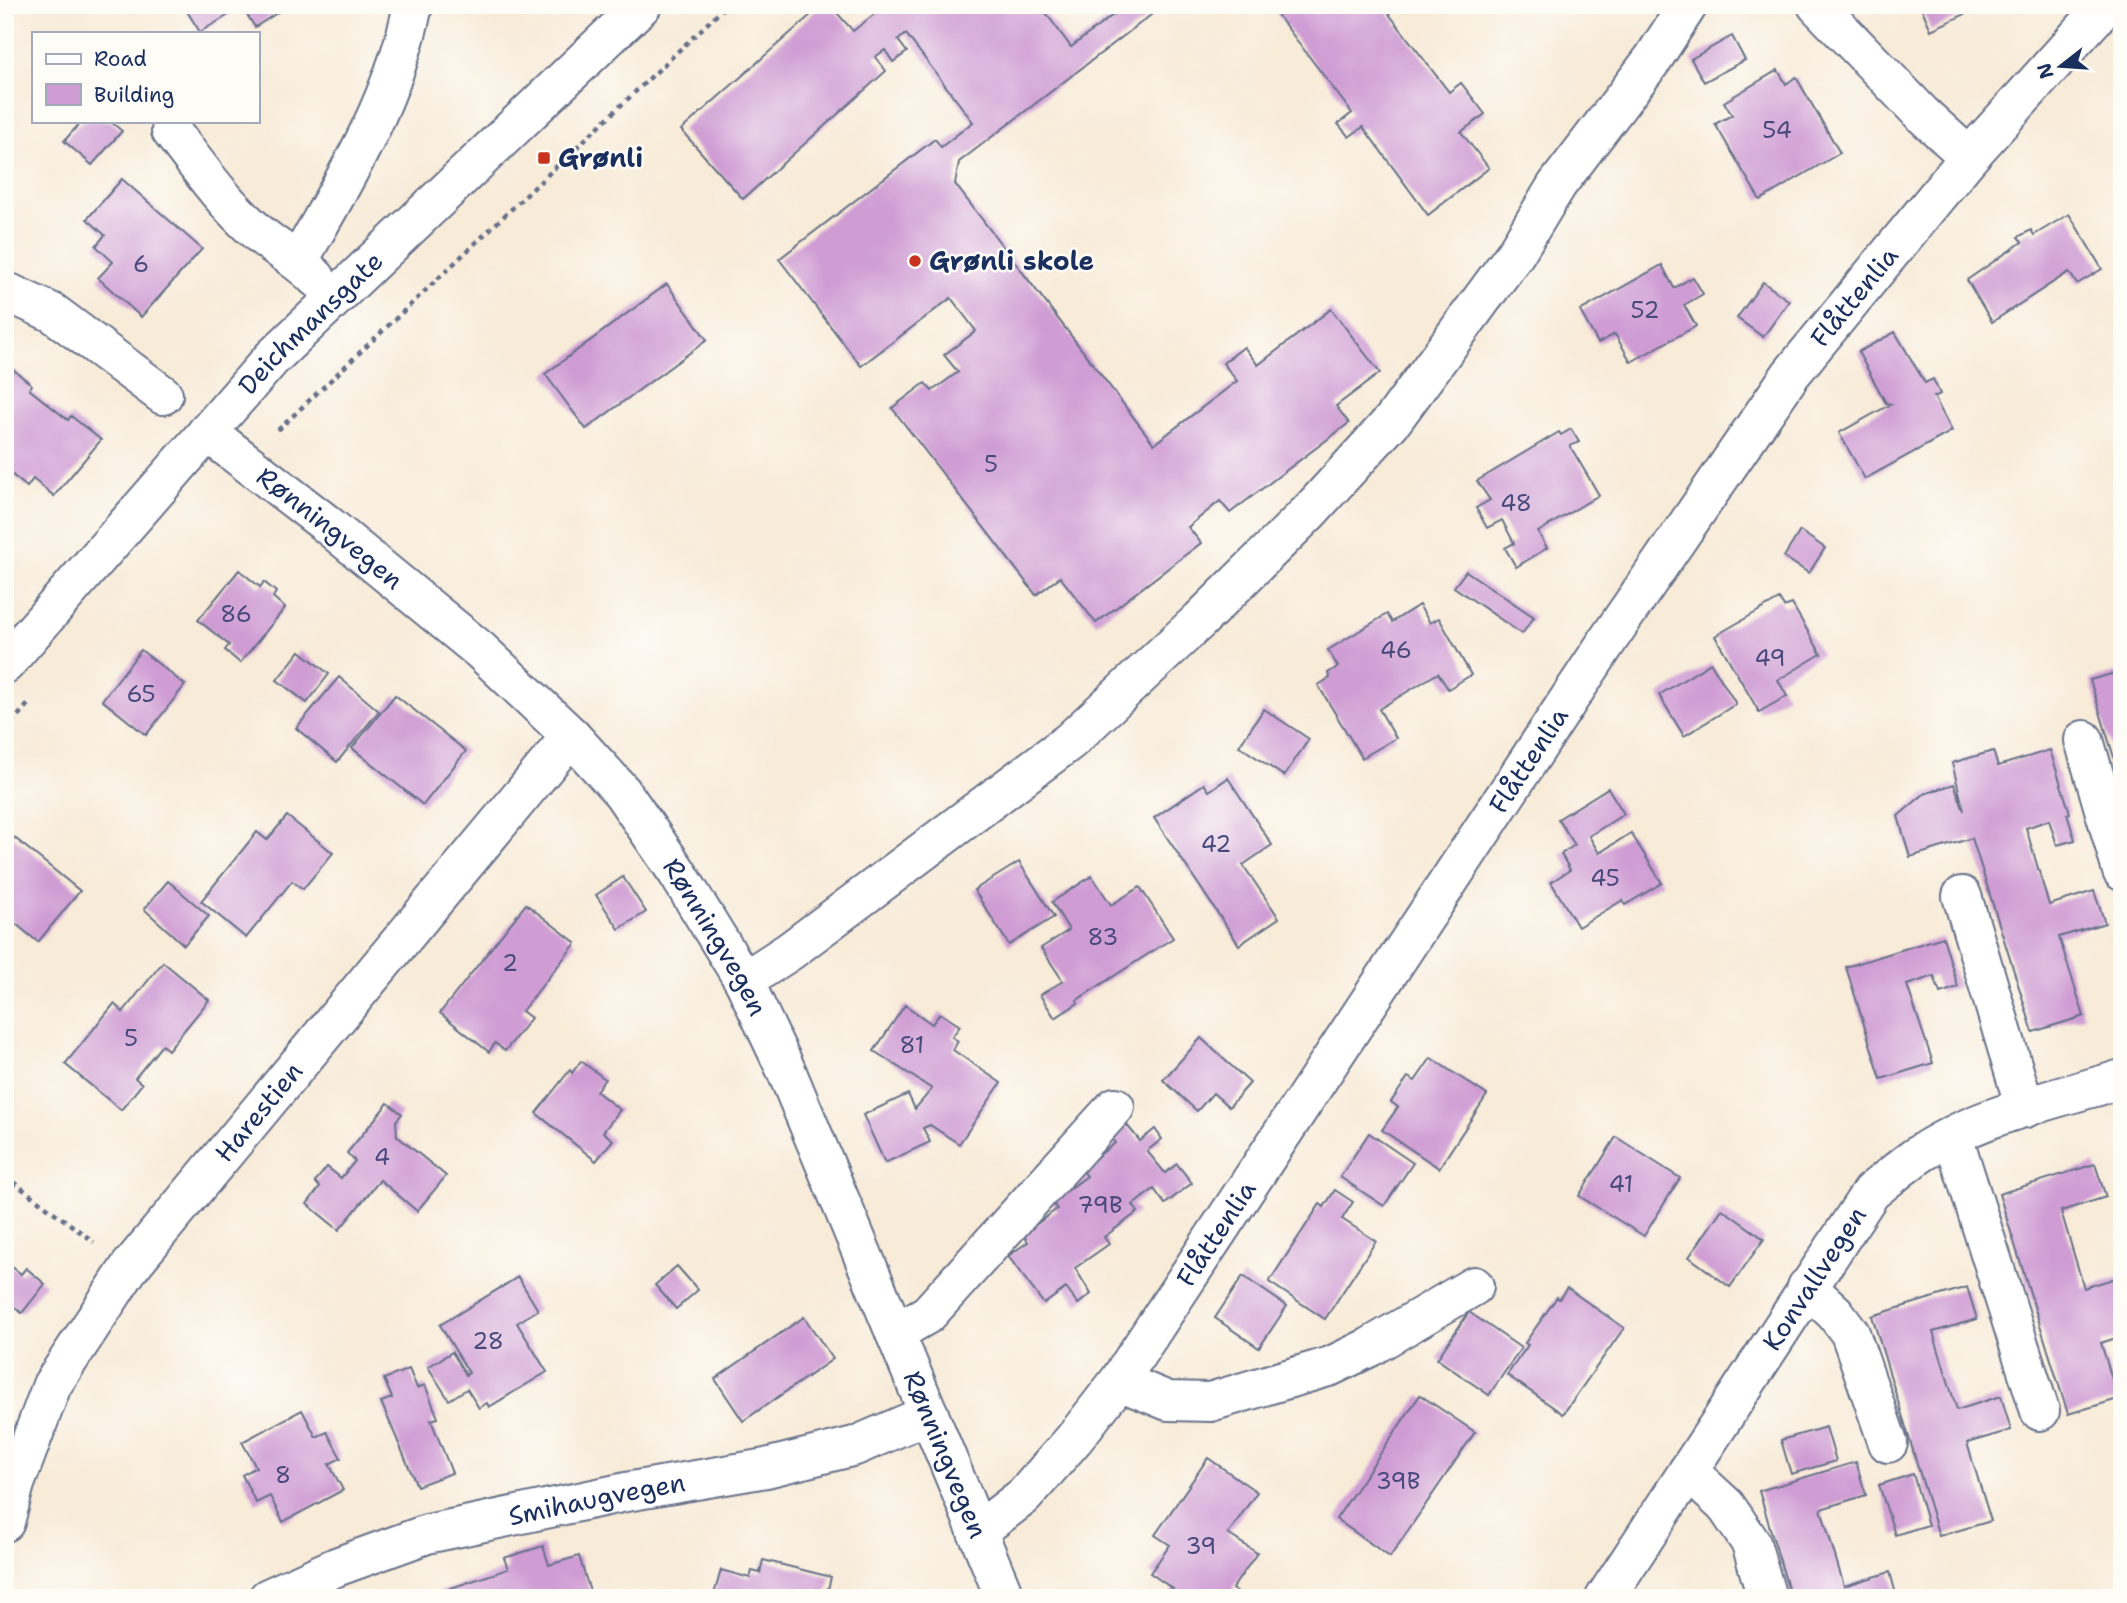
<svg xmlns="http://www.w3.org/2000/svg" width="2127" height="1603" font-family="'Shantell Sans',sans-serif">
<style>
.building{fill:#cf9cd4}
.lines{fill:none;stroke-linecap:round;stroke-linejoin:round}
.minor-casing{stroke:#687189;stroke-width:42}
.path{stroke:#687189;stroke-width:4.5;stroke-dasharray:5 5;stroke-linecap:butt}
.minor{stroke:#fff;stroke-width:38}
.poi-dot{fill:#c8321e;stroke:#fdfcf7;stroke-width:2.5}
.labels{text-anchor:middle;stroke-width:5;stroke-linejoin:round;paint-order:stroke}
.number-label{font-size:23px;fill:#484a7c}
.poi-label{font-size:26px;font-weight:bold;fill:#1b2f5e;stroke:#fdfcf7;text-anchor:start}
.street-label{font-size:26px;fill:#1b2f5e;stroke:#fdfcf7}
</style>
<rect width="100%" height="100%" fill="#fdfcf7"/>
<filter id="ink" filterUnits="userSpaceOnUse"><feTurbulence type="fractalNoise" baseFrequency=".0143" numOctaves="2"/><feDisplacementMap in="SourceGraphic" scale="14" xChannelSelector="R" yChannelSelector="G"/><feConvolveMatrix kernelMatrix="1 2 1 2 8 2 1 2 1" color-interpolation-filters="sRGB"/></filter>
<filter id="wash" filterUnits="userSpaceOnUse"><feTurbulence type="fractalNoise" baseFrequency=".00686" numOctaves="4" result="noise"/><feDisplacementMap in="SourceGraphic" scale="28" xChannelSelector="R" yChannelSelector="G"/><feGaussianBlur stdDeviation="1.57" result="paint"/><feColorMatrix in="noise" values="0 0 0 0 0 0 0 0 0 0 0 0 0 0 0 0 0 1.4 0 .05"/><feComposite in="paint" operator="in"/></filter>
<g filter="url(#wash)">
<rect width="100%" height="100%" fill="#f8ebd8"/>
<g id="blocks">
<g class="building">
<polygon points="183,5 289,5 255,27 242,7 200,32"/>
<polygon points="822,5 830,5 853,31 886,5 1040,5 1071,47 1126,5 1164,5 959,162 955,184 1154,444 1237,381 1223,363 1244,347 1258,365 1331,309 1380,373 1336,406 1349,423 1230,513 1220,501 1188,527 1201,543 1096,623 1060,577 1036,595 892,408 925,383 932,391 958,372 944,355 976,331 951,298 861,366 779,259 935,139 941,147 973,122 906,34 898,40 907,52 893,62 885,50 875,57 886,71 743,199 681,130"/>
<polygon points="1270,5 1382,5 1449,92 1461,83 1485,114 1461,132 1489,168 1428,215 1363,127 1349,137 1338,124 1352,113"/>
<polygon points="1920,5 1970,5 1972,11 1931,30"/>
<polygon points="1732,36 1745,60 1704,82 1691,59"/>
<polygon points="1778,70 1786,84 1796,77 1840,153 1760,200 1715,124 1732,115 1724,102"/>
<polygon points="82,121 110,121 122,131 92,165 64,141"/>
<polygon points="122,179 202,249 141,317 98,278 113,262 96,246 105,235 87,219"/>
<polygon points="2069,214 2102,269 2077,284 2069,272 1992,322 1967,280 2022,242 2018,237 2031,230 2034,235"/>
<polygon points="1662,265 1674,288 1693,277 1703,294 1684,305 1696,326 1631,362 1615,334 1598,343 1580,311"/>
<polygon points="1763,282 1789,301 1763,337 1737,318"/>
<polygon points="667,284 707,340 586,429 545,374"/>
<polygon points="1895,332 1925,383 1933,379 1940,394 1934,397 1952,431 1865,479 1839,433 1891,404 1886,403 1858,352"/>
<polygon points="14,370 32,385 29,389 68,420 71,416 101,440 54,496 33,479 27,487 5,469 5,382"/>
<polygon points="1571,429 1579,442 1570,446 1599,495 1538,532 1547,548 1516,567 1505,548 1514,543 1502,520 1487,528 1476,508 1490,500 1477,481 1559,432 1561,435"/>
<polygon points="1800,531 1825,548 1809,573 1784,557"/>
<polygon points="239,570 260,587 264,582 276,592 273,597 285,608 240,663 225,650 229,645 198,620"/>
<polygon points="1466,571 1534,617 1522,634 1454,587"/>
<polygon points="1779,599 1784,607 1792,604 1821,654 1778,680 1787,696 1759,712 1715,636"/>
<polygon points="1419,605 1430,623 1439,618 1471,675 1448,689 1438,673 1379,709 1396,738 1362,758 1318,685 1330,678 1328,673 1338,667 1328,650 1387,614 1392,622"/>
<polygon points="141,650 185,685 146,735 102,700"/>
<polygon points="300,651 329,674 307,703 277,680"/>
<polygon points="1711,663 1736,704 1684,736 1659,695"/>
<polygon points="2122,671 2122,780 2121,780 2090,680"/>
<polygon points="339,677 379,711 337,762 296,728"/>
<polygon points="395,695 466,751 423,805 352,748"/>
<polygon points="1264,709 1309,739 1284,776 1239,746"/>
<polygon points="2050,750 2070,813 2067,814 2075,840 2057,845 2049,820 2026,828 2049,905 2094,891 2105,923 2059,937 2084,1016 2033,1032 1972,838 1910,857 1898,816 1924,794 1954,784 1964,811 1952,763 1993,751 1998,766"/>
<polygon points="1228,778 1272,845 1243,865 1279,918 1239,945 1154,818 1204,784 1209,791"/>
<polygon points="1608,788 1624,814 1589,836 1599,853 1631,833 1662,883 1625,905 1623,900 1578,927 1551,882 1570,870 1561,854 1575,845 1558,819"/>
<polygon points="287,816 333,853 303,889 292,881 246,938 201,901 257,832 267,840"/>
<polygon points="5,830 80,891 38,942 5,915"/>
<polygon points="1019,862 1054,917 1009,945 974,890"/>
<polygon points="1092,876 1111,905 1140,887 1173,938 1077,1000 1078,1003 1055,1018 1040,995 1063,981 1041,948 1069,930 1052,902"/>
<polygon points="623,877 646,912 619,929 596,895"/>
<polygon points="168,881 209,916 184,945 144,909"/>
<polygon points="526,904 576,943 522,1011 531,1018 505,1051 495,1043 489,1052 440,1013"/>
<polygon points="1943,937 1958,987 1940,993 1934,976 1907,985 1933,1063 1881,1079 1846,967"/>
<polygon points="163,962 209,1000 168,1050 162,1045 135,1078 142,1084 121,1110 65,1064 114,1004 123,1012"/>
<polygon points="905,1005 932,1024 940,1013 960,1026 952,1037 958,1041 953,1050 1001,1083 959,1144 930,1125 923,1128 930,1142 885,1163 863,1115 908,1094 915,1109 932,1089 874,1051"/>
<polygon points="1201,1038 1250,1083 1229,1107 1213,1093 1197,1111 1163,1080"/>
<polygon points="1431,1058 1487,1095 1439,1168 1382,1130 1398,1107 1391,1102 1408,1077 1415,1081"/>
<polygon points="581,1061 605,1079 596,1091 620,1110 603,1132 613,1140 596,1161 536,1113 570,1070 572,1073"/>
<polygon points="388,1103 402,1114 396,1121 397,1136 446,1176 417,1211 380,1180 339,1230 307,1204 320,1187 315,1182 327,1167 341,1178 355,1161 347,1153"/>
<polygon points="1126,1124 1140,1141 1155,1129 1162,1139 1147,1151 1165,1173 1177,1164 1192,1183 1165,1204 1154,1189 1133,1205 1138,1212 1104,1237 1109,1244 1075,1268 1091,1294 1078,1304 1066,1288 1044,1304 1008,1256 1028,1242 1023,1234 1057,1209 1052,1202 1087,1176 1081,1169 1115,1143 1110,1136"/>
<polygon points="1369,1133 1413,1163 1384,1206 1340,1177"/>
<polygon points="1616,1137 1680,1178 1644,1236 1579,1196"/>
<polygon points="2095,1164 2106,1197 2061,1211 2084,1288 2122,1276 2122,1336 2101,1343 2118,1399 2068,1414 1999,1194"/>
<polygon points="1335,1190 1353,1202 1342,1219 1376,1241 1325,1319 1269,1282 1320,1204 1324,1207"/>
<polygon points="1722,1209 1764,1239 1730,1287 1689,1257"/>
<polygon points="5,1261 21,1274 26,1268 45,1284 22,1313 5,1300"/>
<polygon points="677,1266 698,1290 676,1309 655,1285"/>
<polygon points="1243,1276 1287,1306 1259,1348 1215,1318"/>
<polygon points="518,1277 538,1310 517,1323 547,1372 489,1407 487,1403 479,1408 467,1389 449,1400 428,1367 452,1352 466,1375 469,1373 440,1325"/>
<polygon points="1967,1287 1977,1319 1933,1332 1957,1410 2001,1396 2011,1430 1967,1443 1991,1521 1939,1536 1872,1316"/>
<polygon points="1567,1288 1624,1328 1563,1414 1507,1375 1528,1345 1525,1343 1557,1297 1559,1299"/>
<polygon points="1469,1312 1521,1348 1489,1395 1437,1359"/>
<polygon points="804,1317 833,1359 743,1421 715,1379"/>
<polygon points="409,1369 417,1388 425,1385 438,1418 431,1420 452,1473 417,1486 381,1402 392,1398 384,1379"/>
<polygon points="1420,1395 1475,1432 1390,1557 1336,1519"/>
<polygon points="302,1410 316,1437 327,1432 341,1458 329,1464 343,1490 283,1522 270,1496 256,1503 242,1475 256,1467 242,1442"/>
<polygon points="1826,1427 1836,1461 1791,1474 1781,1440"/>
<polygon points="1208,1458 1257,1492 1228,1534 1257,1553 1232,1589 1245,1598 1166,1598 1173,1589 1150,1573 1170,1545 1155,1535"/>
<polygon points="1856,1462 1866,1495 1821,1509 1844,1586 1890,1572 1897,1598 1791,1598 1759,1491"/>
<polygon points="1913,1474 1928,1525 1895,1535 1879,1485"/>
<polygon points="543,1546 549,1565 579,1556 592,1598 441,1598 439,1592 508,1569 504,1558"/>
<polygon points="763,1560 831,1577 826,1598 713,1598 721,1570 750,1578 752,1571 760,1573"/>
</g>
</g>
</g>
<g filter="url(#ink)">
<use href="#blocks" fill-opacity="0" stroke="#687189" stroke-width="2"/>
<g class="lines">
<defs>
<g id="minor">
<polyline points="1817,5 1922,114 1969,157"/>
<path d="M 171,131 C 198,166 223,202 256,231 C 275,248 298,259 316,278"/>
<path d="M 299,260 C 346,178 394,99 413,5"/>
<polyline points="5,291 53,313 163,395"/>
<path id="s1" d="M 207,432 L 324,522 L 480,650 L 571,736 L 622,792 L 677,872 L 744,981 L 786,1070 L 1005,1598"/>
<path id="s2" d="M 5,664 L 272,358 L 642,5"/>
<polyline points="2084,740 2122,871"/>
<polyline points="1962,896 2025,1108"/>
<polyline points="744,981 790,951 1070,741 1200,620 1309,512 1393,420 1515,254 1557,185 1653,59 1688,5"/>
<polyline points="1953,1136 2040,1411"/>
<polyline points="1807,1287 1835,1313 1850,1333 1888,1443"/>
<polyline points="895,1333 928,1314 1115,1107"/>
<polyline points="1119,1381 1168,1401 1210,1402 1331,1366 1370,1347 1474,1286"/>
<polyline points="1688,1471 1726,1506 1751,1543 1767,1598"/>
<path id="s3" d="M 5,1522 L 15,1484 L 52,1385 L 129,1268 L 571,736"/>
<path id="s4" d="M 977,1532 L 1024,1496 L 1074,1439 L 1119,1381 L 1610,637 L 1791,374 L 1969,157 L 2106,5"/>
<path id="s5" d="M 268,1598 L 336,1567 L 427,1534 L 626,1492 L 766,1468 L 855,1446 L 929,1414"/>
<path id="s6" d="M 1605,1598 L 1871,1192 C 1885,1181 1899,1169 1914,1158 C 1973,1116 2053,1100 2122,1079"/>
</g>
</defs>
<use href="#minor" class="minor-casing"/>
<g class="path">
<polyline points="278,430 727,5"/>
<polyline points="5,731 29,703"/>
<polyline points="5,1176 94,1242"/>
</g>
<use href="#minor" class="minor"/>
</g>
</g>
<g class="poi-dot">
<rect x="537" y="151" width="14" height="14" rx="3.5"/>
<circle cx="915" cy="261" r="7"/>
</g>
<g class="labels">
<g class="number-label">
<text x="1777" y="138">54</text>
<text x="141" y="272">6</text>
<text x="1645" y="318">52</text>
<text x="991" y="472">5</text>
<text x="1516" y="511">48</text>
<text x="236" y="622">86</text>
<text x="1396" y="658">46</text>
<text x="1770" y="666">49</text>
<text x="141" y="702">65</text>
<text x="1216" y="852">42</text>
<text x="1605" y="886">45</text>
<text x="1103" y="945">83</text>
<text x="510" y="971">2</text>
<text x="131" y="1046">5</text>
<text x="912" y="1053">81</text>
<text x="382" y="1165">4</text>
<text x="1621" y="1192">41</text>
<text x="1100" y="1213">79B</text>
<text x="488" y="1349">28</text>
<text x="283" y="1483">8</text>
<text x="1398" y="1489">39B</text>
<text x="1201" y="1554">39</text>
</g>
<g class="poi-label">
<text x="558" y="167">Grønli</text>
<text x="929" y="270">Grønli skole</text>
</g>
<g class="street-label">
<text dy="9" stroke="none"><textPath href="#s4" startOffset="1519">Flåttenlia</textPath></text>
<text dy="9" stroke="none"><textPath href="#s2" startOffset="458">Deichmansgate</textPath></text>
<text dy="9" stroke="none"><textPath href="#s1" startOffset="156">Rønningvegen</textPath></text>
<text dy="9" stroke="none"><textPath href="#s4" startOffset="952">Flåttenlia</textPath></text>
<text dy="9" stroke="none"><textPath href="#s1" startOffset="723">Rønningvegen</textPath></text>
<text dy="9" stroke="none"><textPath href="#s3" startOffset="488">Harestien</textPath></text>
<text dy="9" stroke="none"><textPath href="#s4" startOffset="385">Flåttenlia</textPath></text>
<text dy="9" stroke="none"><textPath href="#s6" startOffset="382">Konvallvegen</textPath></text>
<text dy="9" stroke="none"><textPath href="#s1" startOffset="1290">Rønningvegen</textPath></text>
<text dy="9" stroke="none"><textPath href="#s5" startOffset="345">Smihaugvegen</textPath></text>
</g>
</g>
<rect width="2127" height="1603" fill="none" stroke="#fdfcf7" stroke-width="28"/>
<rect x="32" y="32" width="228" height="91" fill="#fdfcf7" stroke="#a3aaba" stroke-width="2"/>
<rect x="46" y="54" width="35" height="10" fill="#ffffff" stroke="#a3aaba" stroke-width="2"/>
<text x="94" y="66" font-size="21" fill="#1b2f5e">Road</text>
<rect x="46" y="84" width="35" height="21" fill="#cf9cd4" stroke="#a3aaba" stroke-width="2"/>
<text x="94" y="102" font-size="21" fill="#1b2f5e">Building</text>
<g transform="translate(2061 66) rotate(253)" stroke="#fdfcf7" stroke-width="5" paint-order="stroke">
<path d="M0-5L12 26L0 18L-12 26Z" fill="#1b2f5e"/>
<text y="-10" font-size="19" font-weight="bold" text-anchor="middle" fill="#1b2f5e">N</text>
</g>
</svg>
